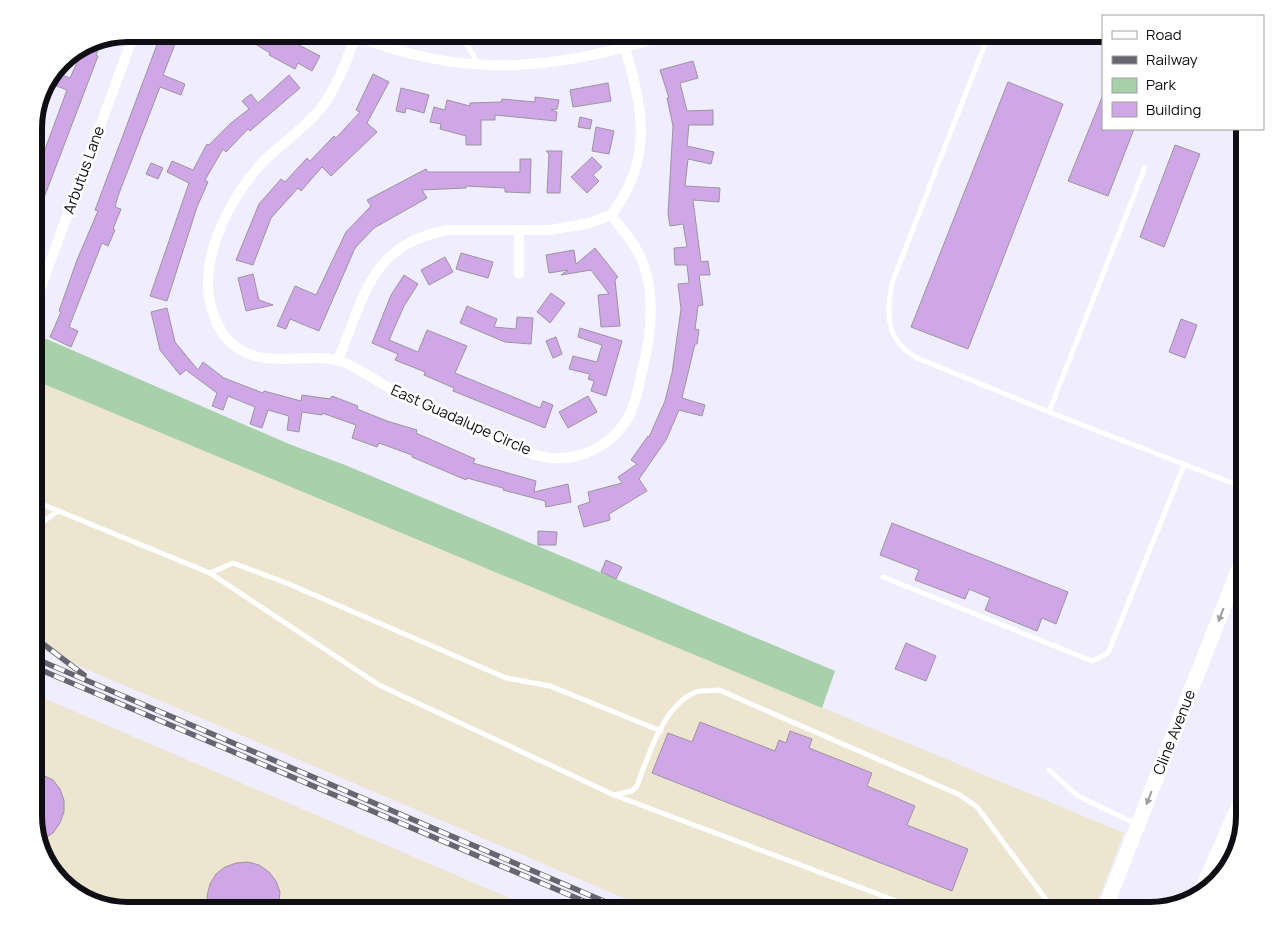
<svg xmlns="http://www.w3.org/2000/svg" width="1279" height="945" font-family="Manrope,sans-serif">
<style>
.industrial{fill:#eee5d0}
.green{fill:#a8d0aa}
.building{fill:#cfa6e6;stroke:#9c94a2}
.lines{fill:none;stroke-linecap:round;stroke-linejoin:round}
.lane{stroke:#fff;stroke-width:5}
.street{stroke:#fff;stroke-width:10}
.secondary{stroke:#fff;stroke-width:15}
.highway{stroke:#fff;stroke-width:20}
.rail-casing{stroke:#676670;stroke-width:5.5}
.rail{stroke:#fff;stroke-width:4;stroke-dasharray:11;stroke-linecap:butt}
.oneway{fill:#9f9fa1}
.labels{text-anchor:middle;stroke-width:5;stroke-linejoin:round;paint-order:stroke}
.street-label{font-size:15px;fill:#0f0e14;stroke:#fff}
.rim{fill:none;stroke:#0f0e14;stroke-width:6}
</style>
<rect width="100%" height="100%" fill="#efedfe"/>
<g class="industrial">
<polygon points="34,380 1124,833 1094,911 654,911 34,647"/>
<polygon points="34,694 540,911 128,911 71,892 44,859 34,822"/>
</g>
<polygon class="green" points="35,334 289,444 345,465 835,671 822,708 34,380"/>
<g class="building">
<polygon points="161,34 179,34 163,75 185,84 181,95 160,87 118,196 115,207 121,209 113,229 115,230 108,246 102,243 69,327 78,331 71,347 50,337 61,312 59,311 77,260 98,211 95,210"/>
<polygon points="239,34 278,34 320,56 312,71 298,63 295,69 269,55 270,53"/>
<polygon points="100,45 96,55 98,56 34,224 34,157 41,160 67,90 47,82 55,72 70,78 82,51"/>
<polygon points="693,61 698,78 680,83 687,111 713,110 713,125 689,125 687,146 714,152 711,164 688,159 685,186 720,188 719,202 693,200 701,262 708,261 710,275 699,275 703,305 698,306 695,329 699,330 697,344 695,344 682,398 705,405 702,416 679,410 666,440 639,479 647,491 609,514 610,520 584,527 578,506 590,502 588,492 622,483 618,477 637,464 631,460 648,436 649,437 665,401 672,373 681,309 678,284 689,283 687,265 675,265 674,248 687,247 683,224 670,226 668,214 673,126 667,98 669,98 660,70"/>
<polygon points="373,74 389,82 367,123 377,132 331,176 322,167 301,191 298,188 271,218 253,265 236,260 259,204 281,179 285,182 307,158 310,161 334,136 336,138 360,112 356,110"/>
<polygon points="289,75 300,88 250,131 248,129 226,152 223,149 205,180 208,182 197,207 167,301 150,296 189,183 167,172 172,161 193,170 207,144 209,145 231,123 249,109 242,101 251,94 258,103"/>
<polygon points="1008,82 1063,104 968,349 911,327"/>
<polygon points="608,83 611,101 573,107 570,90"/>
<polygon points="401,88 429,95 424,113 406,108 405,113 396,111"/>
<polygon points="1103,95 1103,129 1134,129 1108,196 1068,181"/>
<polygon points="535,97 559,100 557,109 551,110 557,112 556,121 495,115 495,120 481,120 481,145 466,145 466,136 440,129 441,124 430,122 434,107 445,110 447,100 470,106 470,103 501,102 502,99 535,102"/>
<polygon points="580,117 592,120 590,129 578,127"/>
<polygon points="596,127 614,131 609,154 592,151"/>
<polygon points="1175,145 1200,154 1164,247 1140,237"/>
<polygon points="546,151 562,151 560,193 547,193 549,154"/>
<polygon points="592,157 602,167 593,175 599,181 587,193 571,177"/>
<polygon points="520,159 531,159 530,193 505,192 505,188 466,186 466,188 422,190 427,198 374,228 355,248 319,331 290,319 286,329 277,326 295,286 316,295 346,232 371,206 367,200 426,169 428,172 520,172"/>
<polygon points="151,163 163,168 158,179 146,174"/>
<polygon points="595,248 618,277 615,280 620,326 601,327 598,295 609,294 591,270 561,275 568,270 549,273 546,255 574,250 576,264"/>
<polygon points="461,253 493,262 488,278 456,269"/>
<polygon points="445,257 453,272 429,285 421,270"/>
<polygon points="253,274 259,300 273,305 246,311 238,278"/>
<polygon points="404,275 418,284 404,306 389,340 418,352 427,330 467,346 455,373 540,408 543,401 553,405 545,428 453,391 454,388 424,375 425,372 395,360 398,354 372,343 391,295"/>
<polygon points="551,293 565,303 550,323 537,312"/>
<polygon points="467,306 497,319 494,327 516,329 517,317 533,318 531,344 505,342 460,323"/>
<polygon points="167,308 175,342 198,370 203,362 224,378 263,393 264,391 301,401 302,395 330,399 332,396 358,406 357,409 387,421 417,430 416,433 475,459 473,463 536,481 534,492 568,484 571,502 546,507 545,501 503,490 503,488 467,478 466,480 412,457 412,455 379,443 377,447 352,438 356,425 322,413 322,415 302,412 299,432 287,430 289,416 268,410 262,428 250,424 255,407 228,396 223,410 212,406 217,393 186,370 180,375 160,350 151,312"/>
<polygon points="1181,319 1197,325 1185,358 1169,352"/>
<polygon points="580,328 622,341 606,396 591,391 594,381 588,379 590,374 569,369 573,356 597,362 602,345 578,337"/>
<polygon points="556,337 562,354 553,358 546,341"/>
<polygon points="588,396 597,412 568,428 559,412"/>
<polygon points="892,523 1068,592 1056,624 1042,618 1037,631 985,610 990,598 969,589 965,599 915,580 919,570 880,555"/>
<polygon points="538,531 557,532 556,545 538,545"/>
<polygon points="606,560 622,567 616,579 601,572"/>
<polygon points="906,643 936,656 926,681 895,669"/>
<polygon points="700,722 775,751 779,740 786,743 790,731 812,739 809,748 872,773 867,786 915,806 907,825 968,849 952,891 652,773 668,733 692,742"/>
<polygon points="34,771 53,780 60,789 64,800 64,812 60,823 53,833 39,842 34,822"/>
<polygon points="248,862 259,865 269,872 276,881 280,892 278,911 209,911 207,896 210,884 216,874 225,867 236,863"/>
</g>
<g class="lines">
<g class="lane">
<polyline points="460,34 479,64"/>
<path d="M 986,34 L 985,44 L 892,283 C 886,314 886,341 917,358 L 1049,412"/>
<polyline points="1145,167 1049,412 1245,488"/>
<polyline points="34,501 210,573 379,685 614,795 923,911"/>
<polyline points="34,528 58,511"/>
<polyline points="210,573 233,563 289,584 506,678 550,686 661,731"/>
<polyline points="883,577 1092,661 1108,653 1184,465"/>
<polyline points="1049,770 1078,796 1136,824"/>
<path d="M 614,795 L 632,791 L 637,786 C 648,756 664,704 696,692 C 702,690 712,691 719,690 L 960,795 L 977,807 L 1050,905"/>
<polyline points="972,911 1050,905 1063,911"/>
</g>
<g class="street">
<path d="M 351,34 C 462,80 558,71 668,34"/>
<path d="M 356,36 C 346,61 337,88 320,109 C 304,129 282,143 264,161 C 236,190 210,237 208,279 C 207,302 216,333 236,347 C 270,371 311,349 345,363 C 364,371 380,384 398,393 C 430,410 463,424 495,439 C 516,448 540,460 563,458 C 591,456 616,440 629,416 C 637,401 639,383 643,367 C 652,330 657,287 638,252 C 631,239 620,227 611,215"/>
<polyline points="519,274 519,231"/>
<polyline points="34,306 134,34"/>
<path d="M 338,360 C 365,296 370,244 448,230 L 550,230 L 590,223 L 611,215 C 654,159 643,109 625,48"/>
</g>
<path class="secondary" id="s1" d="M 1104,911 L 1245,553"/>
<polyline class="highway" points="1203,893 1245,798"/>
<defs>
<g id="rail">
<polyline points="34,637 84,675"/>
<polyline points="34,658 627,911"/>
<polyline points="34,667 607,911"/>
</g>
</defs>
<use href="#rail" class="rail-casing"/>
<use href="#rail" class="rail"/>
</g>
<defs><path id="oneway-solid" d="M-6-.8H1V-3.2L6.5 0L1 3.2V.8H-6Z" transform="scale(1.25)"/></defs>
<g class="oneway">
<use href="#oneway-solid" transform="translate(1221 615) rotate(111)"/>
<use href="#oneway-solid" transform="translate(1149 798) rotate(111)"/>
</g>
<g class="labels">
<g class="street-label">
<text transform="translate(84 170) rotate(-70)" y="5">Arbutus Lane</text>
<text transform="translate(461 420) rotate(24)" y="5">East Guadalupe Circle</text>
<text dy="5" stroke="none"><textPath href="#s1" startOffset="192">Cline Avenue</textPath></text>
</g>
</g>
<path d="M0 0H1279V945H0ZM128 42H1150A86 86 0 0 1 1236 128V816A86 86 0 0 1 1150 902H128A86 86 0 0 1 42 816V128A86 86 0 0 1 128 42Z" fill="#fff" fill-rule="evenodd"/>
<path class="rim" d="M128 42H1150A86 86 0 0 1 1236 128V816A86 86 0 0 1 1150 902H128A86 86 0 0 1 42 816V128A86 86 0 0 1 128 42Z"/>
<rect x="1102" y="15" width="162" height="115" fill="#ffffff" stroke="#9f9fa1"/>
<rect x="1112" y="31" width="25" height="8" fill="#ffffff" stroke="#9f9fa1"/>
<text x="1146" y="40" font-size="15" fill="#0f0e14">Road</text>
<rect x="1112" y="56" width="25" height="8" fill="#676670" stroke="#9f9fa1"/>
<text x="1146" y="65" font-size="15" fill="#0f0e14">Railway</text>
<rect x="1112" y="78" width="25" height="15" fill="#a8d0aa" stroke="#9f9fa1"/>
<text x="1146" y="90" font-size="15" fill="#0f0e14">Park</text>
<rect x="1112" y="102" width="25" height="15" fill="#cfa6e6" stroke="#9f9fa1"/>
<text x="1146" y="115" font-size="15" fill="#0f0e14">Building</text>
</svg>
